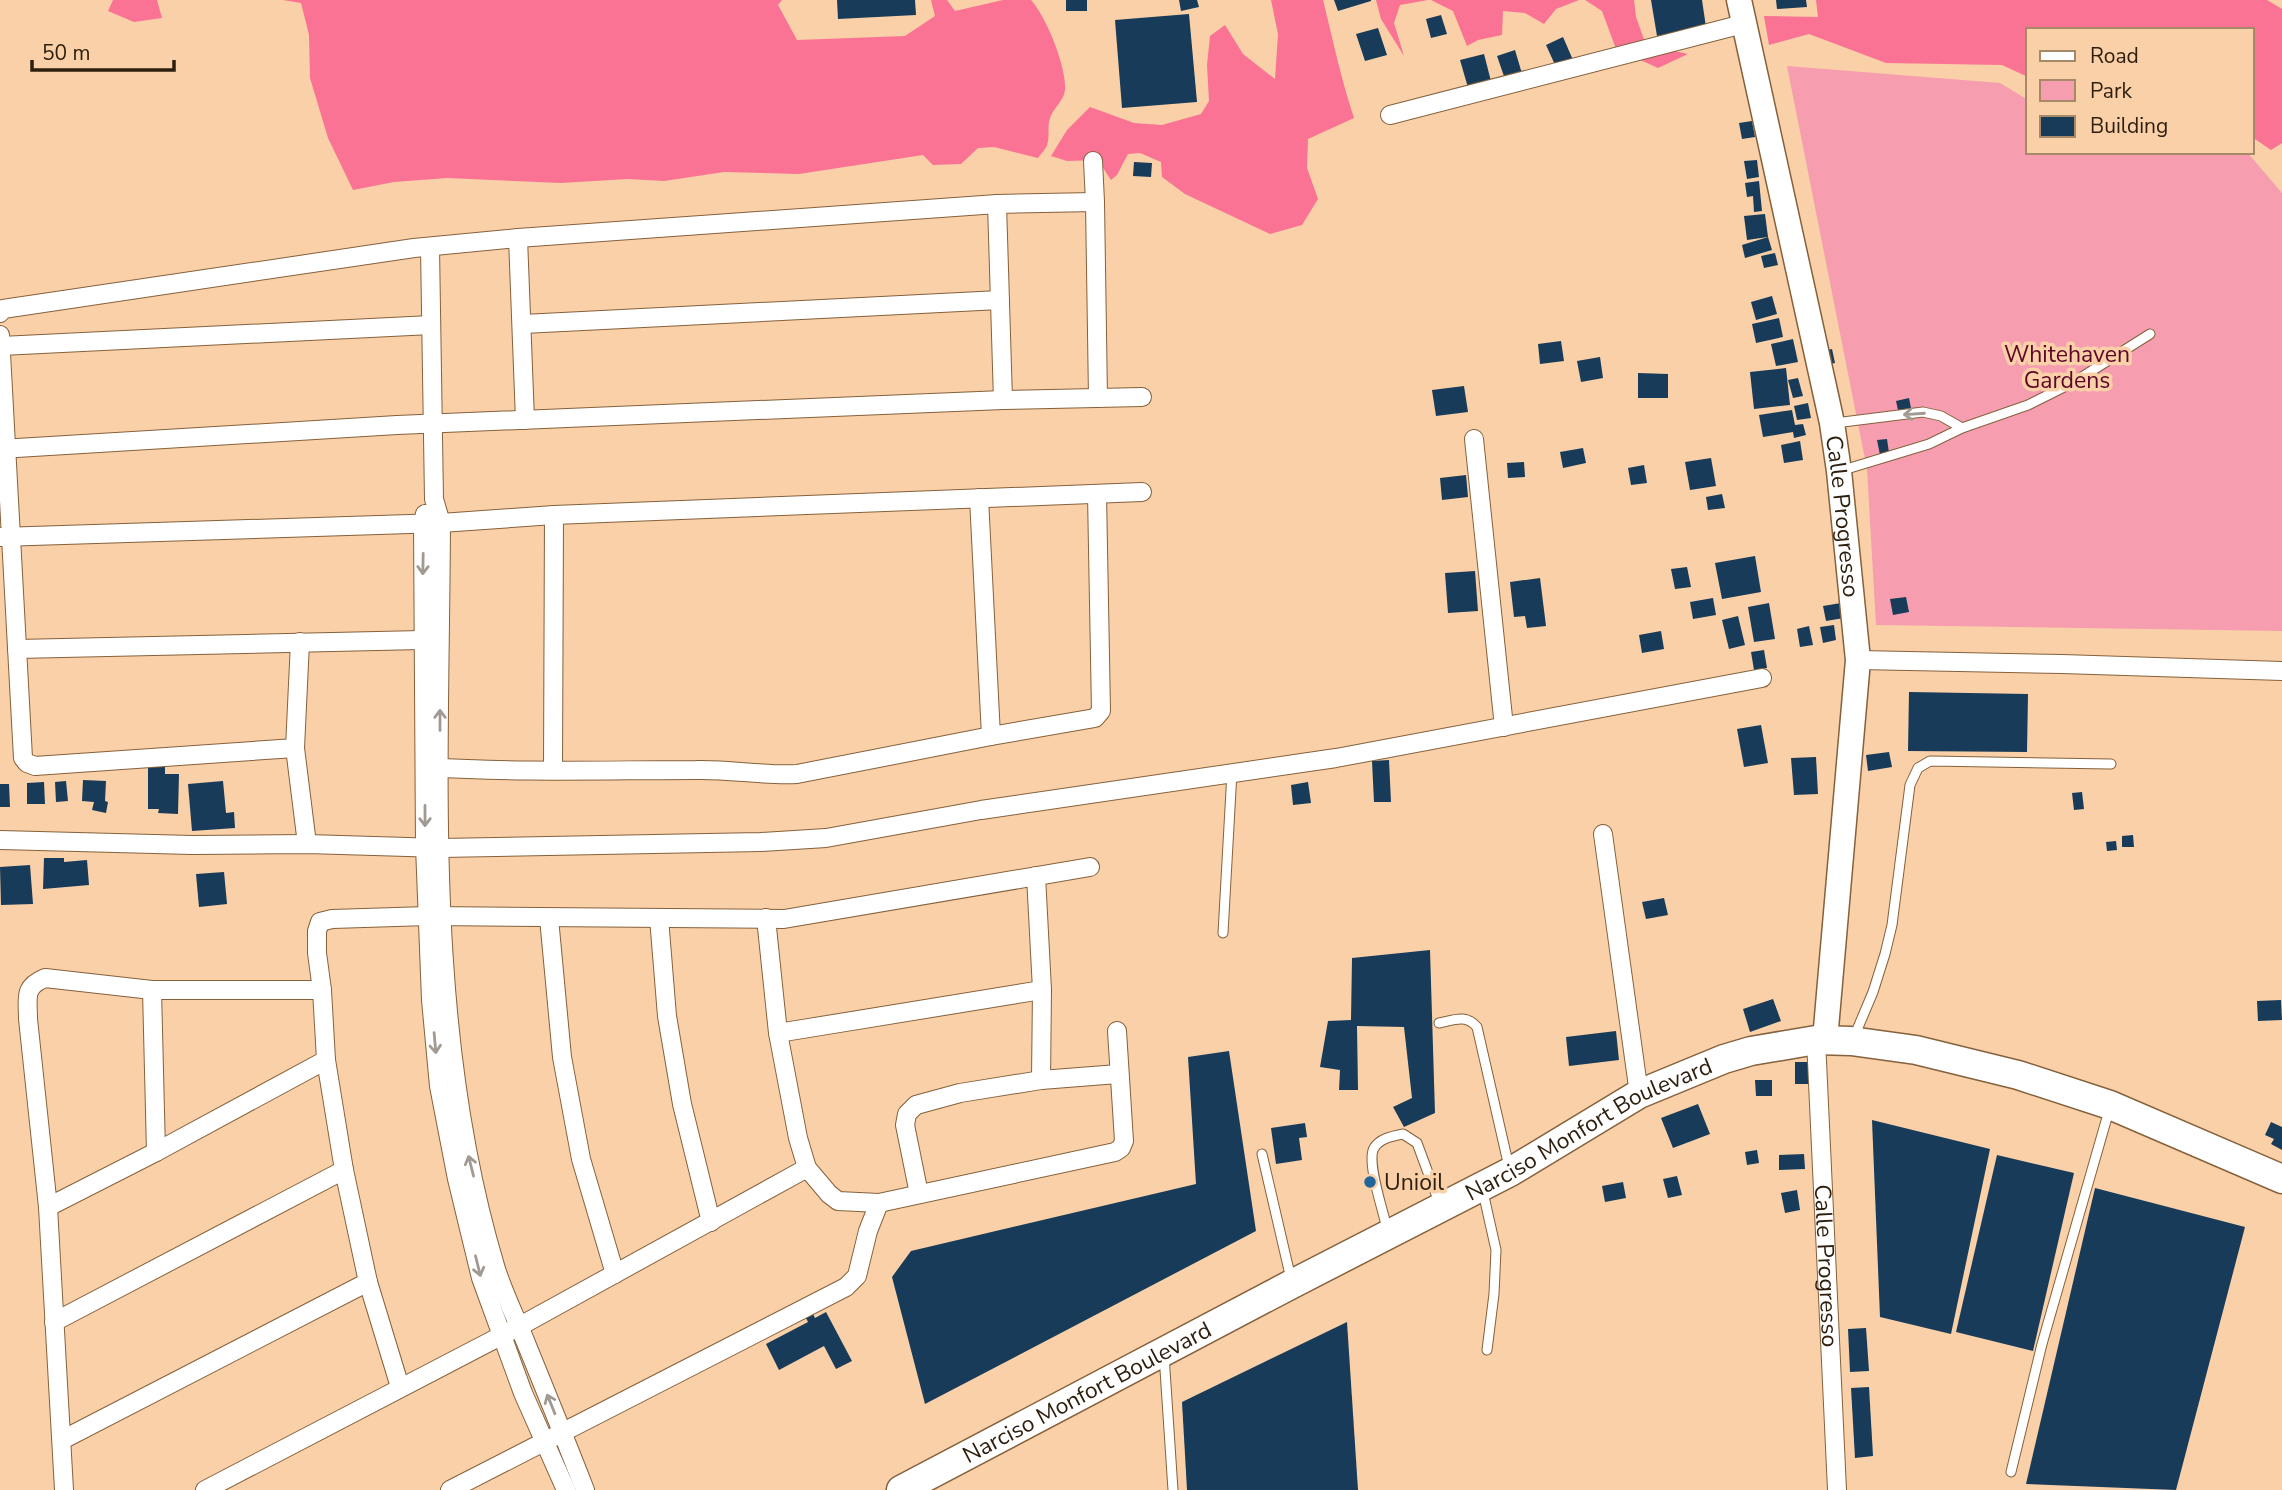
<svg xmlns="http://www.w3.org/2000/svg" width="2282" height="1490" font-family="'Nunito Sans',sans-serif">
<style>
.green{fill:#f69daf}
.forest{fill:#fa7294}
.building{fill:#173b59}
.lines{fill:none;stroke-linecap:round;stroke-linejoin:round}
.service-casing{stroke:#85613c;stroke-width:11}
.minor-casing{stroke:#85613c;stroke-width:20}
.secondary-casing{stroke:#85613c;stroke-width:27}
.primary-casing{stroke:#85613c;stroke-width:31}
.service{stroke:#fff;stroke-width:9}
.minor{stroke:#fff;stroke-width:18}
.secondary{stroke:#fff;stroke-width:24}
.primary{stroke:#fff;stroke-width:28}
.oneway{stroke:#a09a93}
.poi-dot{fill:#206499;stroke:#f9d0a8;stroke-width:2.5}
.labels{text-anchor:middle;stroke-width:7;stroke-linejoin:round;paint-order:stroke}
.park-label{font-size:23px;fill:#5d0627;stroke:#f9d0a8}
.street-label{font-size:23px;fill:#2d1e0e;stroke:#f9d0a8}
.poi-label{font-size:23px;fill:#2d1e0e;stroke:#f9d0a8;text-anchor:start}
</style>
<rect width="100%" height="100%" fill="#f9d0a8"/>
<polygon class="green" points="1787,66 2000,83 2028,100 2028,152 2247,152 2282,193 2282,631 1876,625 1867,469"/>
<g class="forest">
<polygon points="113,0 157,0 162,18 134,22 108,11"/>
<path d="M 283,0 L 782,0 L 778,5 L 797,40 L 905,36 L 935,16 L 931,0 L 947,0 L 955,11 L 1003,0 L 1031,0 C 1046,16 1067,68 1065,90 C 1064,101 1053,108 1050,118 C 1047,127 1050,137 1047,145 C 1046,149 1040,155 1038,158 L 994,147 L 978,148 L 961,164 L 933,165 L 923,155 L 799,174 L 724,172 L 664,181 L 627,179 L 561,183 L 447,178 L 394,182 L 353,190 L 328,138 L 310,78 L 309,35 L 301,3 Z"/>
<path d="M 1271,0 L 1323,0 C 1333,40 1341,79 1354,118 L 1308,139 L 1307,168 L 1318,199 L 1302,225 L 1270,234 L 1185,194 L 1162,177 L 1161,162 L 1140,153 L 1128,154 L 1117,175 L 1111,180 L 1098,160 L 1067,161 L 1051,156 L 1067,130 L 1090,107 L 1134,123 L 1162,125 L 1201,114 L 1209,101 L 1207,65 L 1210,36 L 1225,25 L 1243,54 L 1275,79 L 1278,34 Z"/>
<polygon points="1376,0 1428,0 1400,5 1394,23 1404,56 1381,19"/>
<polygon points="1431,0 1579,0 1556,9 1544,24 1525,13 1503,11 1502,35 1478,40 1467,46 1453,11"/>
<polygon points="1585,0 1634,0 1636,17 1646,45 1688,54 1658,68 1616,49 1602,11"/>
<polygon points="1816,0 2267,0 2282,9 2282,143 2271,150 2252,137 2252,98 2255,90 2252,85 2252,30 2028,30 2028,77 2002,65 1886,63 1809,34 1769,45 1764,16 1818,17"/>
</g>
<g class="building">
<polygon points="837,0 915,0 916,15 838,19"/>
<rect x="1066" y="0" width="21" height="11"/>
<polygon points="1179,0 1197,0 1199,7 1181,11"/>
<polygon points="1334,0 1371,0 1371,1 1338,11"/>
<polygon points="1651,0 1702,0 1706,27 1657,36"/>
<polygon points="1776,0 1806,0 1807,7 1777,9"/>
<polygon points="1189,14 1197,102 1122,108 1115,20"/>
<polygon points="1441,15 1447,34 1431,38 1426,19"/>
<polygon points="1378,28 1387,55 1365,61 1356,34"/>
<polygon points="1563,37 1573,60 1556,67 1546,45"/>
<polygon points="1515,50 1523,77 1506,82 1497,56"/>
<polygon points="1484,54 1492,85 1469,91 1460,60"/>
<polygon points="1752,121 1755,137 1742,139 1739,123"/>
<polygon points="1757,160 1759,177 1747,179 1744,161"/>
<polygon points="1134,162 1152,163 1151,177 1133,176"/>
<polygon points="1759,181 1762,211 1754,212 1753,196 1747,197 1745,183"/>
<polygon points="1765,214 1768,237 1747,240 1744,216"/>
<polygon points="1768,237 1772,250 1745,258 1742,245"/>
<polygon points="1775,253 1778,265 1764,268 1761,256"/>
<polygon points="1772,296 1777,314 1756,320 1751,302"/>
<polygon points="1779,318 1783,337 1756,343 1752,324"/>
<polygon points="1793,339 1798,362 1776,366 1771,344"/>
<polygon points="1561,341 1564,361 1540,364 1538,344"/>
<polygon points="1832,349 1835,363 1824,365 1822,351"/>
<polygon points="1600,357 1603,378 1581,382 1577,361"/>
<polygon points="1786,368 1790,405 1754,409 1750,372"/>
<polygon points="1638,373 1668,374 1668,398 1638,398"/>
<polygon points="1798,378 1803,396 1793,398 1788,380"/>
<polygon points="1464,386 1468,412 1436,416 1432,390"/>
<polygon points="1909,398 1911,408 1898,410 1896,401"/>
<polygon points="1808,403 1811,418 1797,420 1794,406"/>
<polygon points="1792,410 1795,425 1803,424 1806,435 1794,438 1793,432 1763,437 1759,415"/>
<polygon points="1887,439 1889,453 1880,455 1877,440"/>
<polygon points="1800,441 1803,460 1784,463 1781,445"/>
<polygon points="1583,448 1586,463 1563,468 1560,452"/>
<polygon points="1711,458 1716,486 1690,490 1685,462"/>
<polygon points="1524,462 1525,477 1508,478 1507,463"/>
<polygon points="1644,465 1647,483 1631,485 1628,468"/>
<polygon points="1466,475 1468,497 1442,500 1440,478"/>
<polygon points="1722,494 1725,508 1708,510 1706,497"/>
<polygon points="1755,556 1761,592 1722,599 1715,563"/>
<polygon points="1687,567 1691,587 1675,589 1671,569"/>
<polygon points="1475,571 1478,611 1448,613 1445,573"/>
<polygon points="1540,578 1546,626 1527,628 1525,616 1514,617 1510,582"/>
<polygon points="1906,597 1909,612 1893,615 1890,599"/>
<polygon points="1713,598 1716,615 1693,619 1690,602"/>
<polygon points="1769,603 1775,639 1754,642 1748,607"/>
<polygon points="1841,603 1844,618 1826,621 1823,606"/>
<polygon points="1738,616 1745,645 1729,649 1722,620"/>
<polygon points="1834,625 1836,640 1823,643 1820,627"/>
<polygon points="1809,626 1813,645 1800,647 1797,629"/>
<polygon points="1661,631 1664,649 1642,653 1639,635"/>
<polygon points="1764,650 1767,668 1754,670 1751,652"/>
<polygon points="1909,692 2028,694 2027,752 1908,751"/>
<polygon points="1761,725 1768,763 1744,767 1737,729"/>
<polygon points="1889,752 1892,767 1868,771 1866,755"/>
<polygon points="1816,757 1818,794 1794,795 1791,758"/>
<polygon points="1389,760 1391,802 1374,802 1372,761"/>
<polygon points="148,765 165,765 165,774 179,774 178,814 158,813 159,809 148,809"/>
<polygon points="83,780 106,781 105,801 108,802 106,813 92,810 94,802 82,801"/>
<polygon points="66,781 68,801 56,802 55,782"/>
<polygon points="223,781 226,813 234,812 235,828 192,831 188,784"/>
<polygon points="44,782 45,804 27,804 27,783"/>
<polygon points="1308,782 1311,803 1293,805 1291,785"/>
<polygon points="0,784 9,784 10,807 0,807"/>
<polygon points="2082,792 2084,809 2074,810 2072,793"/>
<polygon points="2133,835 2134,847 2122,847 2122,836"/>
<polygon points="2116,841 2117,850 2107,851 2106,842"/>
<polygon points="44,858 64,858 64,862 87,860 89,885 43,889"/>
<polygon points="30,865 33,904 1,905 0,867"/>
<polygon points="224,872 227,904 199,907 196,874"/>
<polygon points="1664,898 1668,915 1646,919 1642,902"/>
<polygon points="1430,950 1435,1113 1404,1127 1393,1107 1412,1098 1404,1027 1357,1026 1358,1090 1339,1090 1340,1070 1320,1067 1328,1021 1351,1020 1352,958"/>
<polygon points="1773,999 1781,1021 1750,1032 1743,1009"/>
<polygon points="2281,1000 2282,1020 2258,1021 2257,1001"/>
<polygon points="1616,1031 1619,1060 1569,1066 1566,1037"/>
<polygon points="1229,1051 1256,1231 925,1404 892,1277 911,1251 1196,1184 1188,1057"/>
<rect x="1795" y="1062" width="15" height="22"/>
<polygon points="1755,1080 1772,1080 1772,1096 1756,1096"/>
<polygon points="1698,1104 1710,1134 1673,1148 1661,1118"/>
<polygon points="1872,1120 1990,1149 1951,1334 1880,1317"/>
<polygon points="2271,1122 2282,1127 2282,1150 2271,1144 2274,1139 2265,1135"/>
<polygon points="1305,1123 1307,1137 1299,1138 1302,1160 1276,1164 1271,1128"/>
<polygon points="1757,1150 1759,1163 1747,1165 1745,1152"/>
<polygon points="1804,1154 1805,1169 1779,1170 1779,1155"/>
<polygon points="1997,1155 2074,1173 2033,1351 1956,1332"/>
<polygon points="1677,1176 1682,1195 1668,1198 1663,1179"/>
<polygon points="1623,1182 1626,1198 1605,1202 1602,1186"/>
<polygon points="2095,1188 2245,1227 2176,1490 2026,1484"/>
<polygon points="1797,1190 1800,1210 1785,1213 1781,1193"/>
<polygon points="826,1312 852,1361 836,1369 824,1346 779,1370 766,1344 808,1322 806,1318 813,1314 815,1318"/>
<polygon points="1347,1322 1358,1490 1187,1490 1182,1402"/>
<polygon points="1866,1328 1869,1371 1850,1372 1848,1329"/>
<polygon points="1869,1387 1873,1456 1855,1458 1851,1388"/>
</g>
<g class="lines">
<defs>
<g id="service">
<polyline points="1835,423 1923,412 1941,416 1962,428"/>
<polyline points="1840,471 1929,444 1962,428 2028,405 2074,382 2150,334"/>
<polyline points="1223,933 1232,772"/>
<path d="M 1439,1023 C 1454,1020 1466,1014 1477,1027 L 1509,1167"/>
<polyline points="1854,1037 1873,992 1885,954 1892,925 1910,785 1918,768 1930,761 2111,764"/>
<polyline points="1262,1154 1291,1279"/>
<polyline points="1483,1192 1496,1250 1494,1294 1487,1350"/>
<path d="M 1387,1229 C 1384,1213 1366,1162 1374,1148 C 1380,1138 1393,1136 1403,1134 L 1417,1143 L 1440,1205"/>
<polyline points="1164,1355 1173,1490"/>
<polyline points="2011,1472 2042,1344 2110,1107"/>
</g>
<g id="minor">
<polyline points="1390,115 1743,24"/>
<polyline points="1093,161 1095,202"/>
<polyline points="997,204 1003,400"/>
<polyline points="518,238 525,420"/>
<path d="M 430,247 L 434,499 L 441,523 C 440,771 423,1028 496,1269 C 504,1294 516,1318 526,1343 C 546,1392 566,1441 585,1490"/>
<polyline points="0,313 3,309 414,248 518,238 997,204 1095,202 1098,398"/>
<polyline points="523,324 1000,300"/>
<polyline points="0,335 23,758 27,763 35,766 295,748 300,642"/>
<polyline points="1,346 431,325"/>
<polyline points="1474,439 1504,727"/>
<polyline points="0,449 397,425 1003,400 1142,397"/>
<polyline points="979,498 991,736"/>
<polyline points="425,514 423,523 425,846 431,1000 439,1086 457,1179 481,1278 523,1393 566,1490"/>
<polyline points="0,537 441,523 554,515 1142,492"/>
<polyline points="17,649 422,640"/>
<polyline points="1858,660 2062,664 2282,671"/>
<polyline points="295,748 307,844"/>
<path d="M 429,767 C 517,773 607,770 696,770 C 730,769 763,776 797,774 L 991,736 L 1095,718 L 1101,711 L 1097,494"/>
<polyline points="553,770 554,515"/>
<polyline points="1603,834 1639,1094"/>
<polyline points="0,840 192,845 307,844 441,848 761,842 826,838 981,810 1336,758 1762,678"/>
<polyline points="1036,876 1042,990 1041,1080"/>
<polyline points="549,918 562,1057 581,1159 615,1274"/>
<polyline points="659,918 667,1016 682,1104 711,1222"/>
<polyline points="766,918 778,1033 798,1138 807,1168 829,1194 838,1201 879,1203 1115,1152 1121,1148 1124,1141 1117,1031"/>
<polyline points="152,990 156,1152"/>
<polyline points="778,1033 1042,990"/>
<path id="s1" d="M 1816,1040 L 1837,1490"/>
<polyline points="919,1194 905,1125 907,1114 916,1105 960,1093 1041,1080 1118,1074"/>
<polyline points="48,1207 156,1152 326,1060"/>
<polyline points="54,1322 344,1170"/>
<polyline points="400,1387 368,1282 344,1170 326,1060 322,990 317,953 317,931 320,922 332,919 428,916 784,919 1090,867"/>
<polyline points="62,1440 368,1282"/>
<path d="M 64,1490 L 48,1207 L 28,1019 C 28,998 23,987 45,978 L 152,990 L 322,990"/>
<polyline points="205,1490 520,1326 807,1168"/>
<polyline points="450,1490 846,1287 857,1276 868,1231 879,1203"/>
</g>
<g id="secondary">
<path id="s2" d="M 1739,0 L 1832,423 L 1839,471 L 1858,660 L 1825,1040"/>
</g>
<g id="primary">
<path id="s3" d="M 901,1490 L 1292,1284 L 1510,1172 L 1639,1094 L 1724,1059 L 1751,1051 L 1816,1040 L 1851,1041 L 1916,1050 L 2018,1075 L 2110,1105 L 2282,1179"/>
</g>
</defs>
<use href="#service" class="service-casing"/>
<use href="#minor" class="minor-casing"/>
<use href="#secondary" class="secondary-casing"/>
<use href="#primary" class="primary-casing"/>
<use href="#service" class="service"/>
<use href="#minor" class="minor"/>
<use href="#secondary" class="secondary"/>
<use href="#primary" class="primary"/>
</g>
<defs><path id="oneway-shaft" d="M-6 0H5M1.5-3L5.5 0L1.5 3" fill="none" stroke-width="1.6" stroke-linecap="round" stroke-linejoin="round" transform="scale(1.75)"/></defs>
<g class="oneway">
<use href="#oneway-shaft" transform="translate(1914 414) rotate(176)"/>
<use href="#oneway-shaft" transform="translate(423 564) rotate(91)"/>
<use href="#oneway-shaft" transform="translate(440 720) rotate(-90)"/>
<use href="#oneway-shaft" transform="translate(425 816) rotate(90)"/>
<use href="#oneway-shaft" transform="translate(435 1043) rotate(85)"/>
<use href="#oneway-shaft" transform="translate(471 1166) rotate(-104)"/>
<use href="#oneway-shaft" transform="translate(478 1266) rotate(76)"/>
<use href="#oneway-shaft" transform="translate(551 1404) rotate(-112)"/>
</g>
<circle class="poi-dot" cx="1370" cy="1182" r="7"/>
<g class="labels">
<g class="park-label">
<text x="2067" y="362">Whitehaven<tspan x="2067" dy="26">Gardens</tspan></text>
</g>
<g class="street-label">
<text dy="8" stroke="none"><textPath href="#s2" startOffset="527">Calle Progresso</textPath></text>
<text dy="8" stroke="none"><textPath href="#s3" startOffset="777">Narciso Monfort Boulevard</textPath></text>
<text dy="8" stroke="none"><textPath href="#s1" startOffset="226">Calle Progresso</textPath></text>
<text dy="8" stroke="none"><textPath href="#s3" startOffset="210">Narciso Monfort Boulevard</textPath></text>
</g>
<g class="poi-label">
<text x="1384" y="1190">Unioil</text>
</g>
</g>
<rect x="2026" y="28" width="228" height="126" fill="#f9d0a8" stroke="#a7896a" stroke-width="2"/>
<rect x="2040" y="51" width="35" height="10" fill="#ffffff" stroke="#a7896a" stroke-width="2"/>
<text x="2090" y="63" font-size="21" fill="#2d1e0e">Road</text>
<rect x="2040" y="80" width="35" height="21" fill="#f69daf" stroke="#a7896a" stroke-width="2"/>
<text x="2090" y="98" font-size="21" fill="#2d1e0e">Park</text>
<rect x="2040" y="116" width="35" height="21" fill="#173b59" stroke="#a7896a" stroke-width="2"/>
<text x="2090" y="133" font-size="21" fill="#2d1e0e">Building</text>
<path d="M32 60v10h142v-10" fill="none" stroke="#2d1e0e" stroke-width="3.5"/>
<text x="42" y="60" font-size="21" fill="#2d1e0e" stroke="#f9d0a8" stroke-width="5" paint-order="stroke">50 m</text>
</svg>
